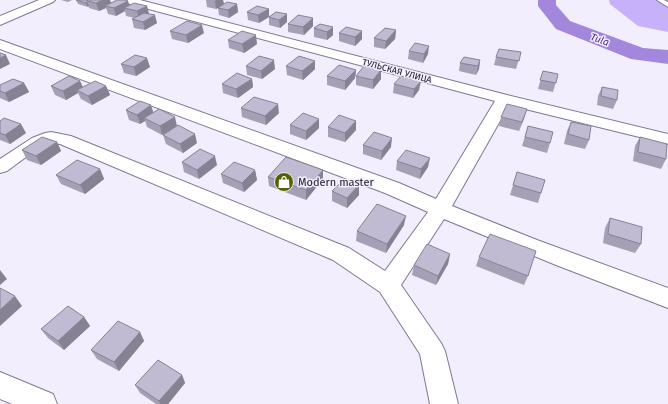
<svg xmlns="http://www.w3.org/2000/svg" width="668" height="404" font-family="'Fira Sans',sans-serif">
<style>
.green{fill:#c6b1fa}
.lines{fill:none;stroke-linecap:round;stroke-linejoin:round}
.river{fill:#a287dd;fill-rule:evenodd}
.service-casing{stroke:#7f7890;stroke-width:2}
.minor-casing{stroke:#7f7890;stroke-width:2}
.service{fill:#fff;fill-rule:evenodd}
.minor{fill:#fff;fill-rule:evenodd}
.wall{fill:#a5a0b5}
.shaded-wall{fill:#868294}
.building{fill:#c0bad3;stroke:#868294}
.labels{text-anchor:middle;stroke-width:3;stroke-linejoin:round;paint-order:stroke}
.far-street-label{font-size:9px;fill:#1a1821;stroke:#f2eefe}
.far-water-label{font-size:10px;font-style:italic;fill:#461a7f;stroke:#f2eefe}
.poi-label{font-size:11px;fill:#1a1821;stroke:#f2eefe;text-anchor:start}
</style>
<rect width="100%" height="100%" fill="#f2eefe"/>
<polygon class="green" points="609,0 668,0 668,32 638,26 610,4"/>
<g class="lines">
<polygon class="river" points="538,0 556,0 556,5 570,21 643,48 668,50 668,64 631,59 556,29 538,6"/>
<defs>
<polygon id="service" points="657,0 664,0 668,2 668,7"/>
<g id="minor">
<polygon points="39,0 55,0 53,2 0,25 0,16"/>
<path d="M 120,0 L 140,0 L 507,95 L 668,134 L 668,144 L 509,105 L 452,206 L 537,240 L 668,288 L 668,308 L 556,265 L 444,219 L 401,285 L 441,343 L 445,351 L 458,404 L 430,404 L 420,354 L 380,292 L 333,260 L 60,144 C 43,141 20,162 7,171 L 0,173 L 0,159 L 32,138 L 45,133 L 51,132 L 71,136 L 349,248 L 385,271 L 428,212 L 385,193 L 0,49 L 0,40 L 399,183 L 436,199 L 495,101 L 122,2 Z"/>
<polygon points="0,372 53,394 57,404 12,404 0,399"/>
</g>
</defs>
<use href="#service" class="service-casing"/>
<use href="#minor" class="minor-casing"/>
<use href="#service" class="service"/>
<use href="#minor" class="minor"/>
</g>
<g class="wall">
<polygon points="61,0 72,0 68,2"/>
<polygon points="76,0 147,6 149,14 157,23 145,30 134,28 132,19 135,18 126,16 125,11 116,16 108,14 106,8 99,11 89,8 89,6 88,7 78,4"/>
<polygon points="206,0 223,0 224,4 219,7 237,4 238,12 229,18 219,15 218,8 216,9 207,7"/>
<polygon points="269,9 269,17 287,22 280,28 269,25 269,17 259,23 248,20 247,12"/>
<polygon points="288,24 313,26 304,35 288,32"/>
<polygon points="320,24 333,35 327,40 314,37 314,28"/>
<polygon points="396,30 395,39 385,49 374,47 374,38"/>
<polygon points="170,31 204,33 188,43 172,39"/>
<polygon points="362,31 362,39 355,46 339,41 339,33"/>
<polygon points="228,40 257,44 244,53 229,48"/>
<polygon points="409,51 428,54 423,63 408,59"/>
<polygon points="521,52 516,69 494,65 496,57"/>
<polygon points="480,60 479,69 476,75 459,71 460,63"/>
<polygon points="315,61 315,69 303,80 287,75 286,66"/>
<polygon points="121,64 150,67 136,76 124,73"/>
<polygon points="246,66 275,69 262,79 247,75"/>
<polygon points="356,70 355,78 345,90 327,85 327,76"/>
<polygon points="543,71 558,74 553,92 538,89"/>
<polygon points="356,76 381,79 373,89 356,85"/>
<polygon points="252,79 253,87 238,98 223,93 222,84"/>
<polygon points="80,81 83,87 106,86 110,95 92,105 81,99 78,93 66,100 55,95 51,86"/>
<polygon points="24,83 29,92 9,102 0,98 0,85"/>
<polygon points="394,84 419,90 413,98 393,93"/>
<polygon points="602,87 617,100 613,109 597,105 598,96"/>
<polygon points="151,105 153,112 177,126 197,143 183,153 166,144 163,135 175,127 162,135 147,127 145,121 140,124 129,120 126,110"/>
<polygon points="241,108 279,113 266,125 242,117"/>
<polygon points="527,109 519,131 499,126 501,117"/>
<polygon points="0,121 26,133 10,144 0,140"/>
<polygon points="356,121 356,130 345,142 328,137 328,127"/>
<polygon points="571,122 589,140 585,149 564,144 567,131"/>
<polygon points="290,125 319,128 306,140 290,134"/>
<polygon points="528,126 550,143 547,153 522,146"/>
<polygon points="640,137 666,159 661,169 633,161 635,146"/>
<polygon points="57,142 61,151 41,165 27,160 22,150"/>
<polygon points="363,145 391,147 381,160 363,154"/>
<polygon points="397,161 428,167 420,179 396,170"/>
<polygon points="182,162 217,165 199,179 184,172"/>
<polygon points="100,169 104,179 85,194 61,184 56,175"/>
<polygon points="255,170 257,180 244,192 223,183 221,174"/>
<polygon points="517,172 541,193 538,203 510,195"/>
<polygon points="268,177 323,179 306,200 269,186"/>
<polygon points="359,185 359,195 347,208 332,201 332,191"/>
<polygon points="610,218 641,244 635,253 603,243 605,228"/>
<polygon points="404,225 386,253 356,241 357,231"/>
<polygon points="450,254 448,264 436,285 412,275 414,265"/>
<polygon points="479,257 528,276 524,285 476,266"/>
<polygon points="84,317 90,326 64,350 48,338 41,329"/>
<polygon points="140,332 144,341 119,371 97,359 91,350"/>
<polygon points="182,375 185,383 168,404 156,404 140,393 135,385"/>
</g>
<g class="shaded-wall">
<polygon points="103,0 110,0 112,5 105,6 106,8 99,11 96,3"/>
<polygon points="216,0 223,0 224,4 216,9 215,1"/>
<polygon points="128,1 131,9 124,8 125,11 116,16 114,8"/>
<polygon points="87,2 89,6 88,7 86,3"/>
<polygon points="237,4 238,12 229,18 228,10"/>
<polygon points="147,6 149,14 139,19 137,11"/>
<polygon points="269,9 269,17 259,23 258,15"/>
<polygon points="287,14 287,22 280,28 279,20"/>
<polygon points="155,15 157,23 145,30 143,22"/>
<polygon points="313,18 313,26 304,35 303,27"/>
<polygon points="202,25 204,33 188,43 186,35"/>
<polygon points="333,27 333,35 327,40 327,32"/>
<polygon points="396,30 395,39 385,49 386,41"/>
<polygon points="362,31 362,39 355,46 355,37"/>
<polygon points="256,35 257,44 244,53 242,44"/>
<polygon points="429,46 428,54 423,63 424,54"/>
<polygon points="6,55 10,64 0,69 0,58"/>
<polygon points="147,58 150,67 136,76 134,67"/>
<polygon points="274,60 275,69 262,79 261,71"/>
<polygon points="480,60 479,69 476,75 478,66"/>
<polygon points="315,61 315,69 303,80 302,71"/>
<polygon points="356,70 355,78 345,90 345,81"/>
<polygon points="381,70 381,79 373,89 373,80"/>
<polygon points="252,79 253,87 238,98 236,89"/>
<polygon points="80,81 84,90 77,90 78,93 66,100 63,91"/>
<polygon points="421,81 419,90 413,98 414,89"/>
<polygon points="24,83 29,92 9,102 5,93"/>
<polygon points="106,86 110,95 92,105 88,96"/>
<polygon points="278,104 279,113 266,125 265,116"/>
<polygon points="151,105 154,115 144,118 145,121 140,124 137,115"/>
<polygon points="527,109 524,119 519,131 522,122"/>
<polygon points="175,117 177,126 162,135 160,126"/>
<polygon points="319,119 319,128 306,140 306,131"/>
<polygon points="356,121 356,130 345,142 345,133"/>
<polygon points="21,124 26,133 10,144 5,135"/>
<polygon points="195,134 197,143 183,153 180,144"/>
<polygon points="392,138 391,147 381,160 382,151"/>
<polygon points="57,142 61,151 41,165 36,156"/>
<polygon points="215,156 217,165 199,179 197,170"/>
<polygon points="430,158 428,167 420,179 421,169"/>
<polygon points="100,169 104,179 85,194 80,185"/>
<polygon points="255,170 257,180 244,192 242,183"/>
<polygon points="323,170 323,179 306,200 306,190"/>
<polygon points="359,185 359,195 347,208 347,198"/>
<polygon points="406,216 404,225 386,253 387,244"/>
<polygon points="450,254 448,264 436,285 438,276"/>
<polygon points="0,270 7,279 0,285"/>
<polygon points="15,296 22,306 0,326 0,310"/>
<polygon points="84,317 90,326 64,350 58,341"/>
<polygon points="140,332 144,341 119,371 114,362"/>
<polygon points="182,375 185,383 168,404 160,404 159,401"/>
</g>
<g class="building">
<polygon points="76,0 88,0 87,1 87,2 86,3"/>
<polygon points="88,0 103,0 96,3 87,1"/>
<polygon points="117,0 125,0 128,1 114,8 105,6"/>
<polygon points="227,2 237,4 228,10 218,8"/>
<polygon points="134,3 147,6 137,11 124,8"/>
<polygon points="257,6 269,9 258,15 247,12"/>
<polygon points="276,12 287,14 279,20 269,17"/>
<polygon points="144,13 155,15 143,22 132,19"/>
<polygon points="298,15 313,18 303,27 288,24"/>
<polygon points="187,21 202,25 186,35 170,31"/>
<polygon points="320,24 333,27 327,32 314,28"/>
<polygon points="346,27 362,31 355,37 339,33"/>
<polygon points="385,28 396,30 386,41 374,38"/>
<polygon points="242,31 256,35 242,44 228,40"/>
<polygon points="415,43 429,46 424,54 409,51"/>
<polygon points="499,49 521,52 519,61 496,57"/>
<polygon points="0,53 6,55 0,58"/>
<polygon points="135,55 147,58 134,67 121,64"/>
<polygon points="259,56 274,60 261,71 246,66"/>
<polygon points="299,56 315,61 302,71 286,66"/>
<polygon points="464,57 480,60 478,66 460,63"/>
<polygon points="339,65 356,70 345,81 327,76"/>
<polygon points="364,66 381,70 373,80 356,76"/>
<polygon points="543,71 558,74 556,83 540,80"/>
<polygon points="237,73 252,79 236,89 222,84"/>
<polygon points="69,76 80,81 63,91 51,86"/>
<polygon points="401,76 421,81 414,89 394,84"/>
<polygon points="13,79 24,83 5,93 0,91 0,85"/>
<polygon points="95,81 106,86 88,96 77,90"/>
<polygon points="602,87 618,90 617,100 601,96"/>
<polygon points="254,97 278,104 265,116 241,108"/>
<polygon points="140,101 151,105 137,115 126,110"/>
<polygon points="507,104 527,109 522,122 501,117"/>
<polygon points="159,109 175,117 160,126 144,118"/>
<polygon points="303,113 319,119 306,131 290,125"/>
<polygon points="339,115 356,121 345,133 328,127"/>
<polygon points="4,118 21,124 5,135 0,133 0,121"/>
<polygon points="571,122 591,126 589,140 568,134"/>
<polygon points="178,125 195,134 180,144 163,135"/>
<polygon points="528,126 553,132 550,143 525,137"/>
<polygon points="374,132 392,138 382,151 363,145"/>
<polygon points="42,137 57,142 36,156 22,150"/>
<polygon points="640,137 667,144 666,159 638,152"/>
<polygon points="200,149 215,156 197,170 182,162"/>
<polygon points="406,150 430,158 421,169 397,161"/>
<polygon points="286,157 323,170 306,190 268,177"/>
<polygon points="77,160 100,169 80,185 56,175"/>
<polygon points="234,162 255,170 242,183 221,174"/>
<polygon points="517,172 545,180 541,193 513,185"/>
<polygon points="344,179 359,185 347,198 332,191"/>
<polygon points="377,204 406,216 387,244 357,231"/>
<polygon points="610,218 642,227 641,244 608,234"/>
<polygon points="490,234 536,251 528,276 479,257"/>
<polygon points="427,244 450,254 438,276 414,265"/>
<polygon points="0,288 15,296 0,310"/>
<polygon points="68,306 84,317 58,341 41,329"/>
<polygon points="118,321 140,332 114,362 91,350"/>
<polygon points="158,360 182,375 159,401 135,385"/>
</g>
<defs>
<symbol id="shop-disc" viewBox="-11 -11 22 22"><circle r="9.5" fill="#566100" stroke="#f2eefe"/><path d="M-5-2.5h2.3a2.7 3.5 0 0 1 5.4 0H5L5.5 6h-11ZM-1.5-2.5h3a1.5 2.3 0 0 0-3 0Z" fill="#fff"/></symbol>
</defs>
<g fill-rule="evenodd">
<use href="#shop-disc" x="273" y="171" width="22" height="22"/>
</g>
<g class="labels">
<g class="far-street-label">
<text transform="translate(397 71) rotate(15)" y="3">ТУЛЬСКАЯ УЛИЦА</text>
</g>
<g class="far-water-label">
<text transform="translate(600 39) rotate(20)" y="4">Tula</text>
</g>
<g class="poi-label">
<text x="298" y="186">Modern master</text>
</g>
</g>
</svg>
